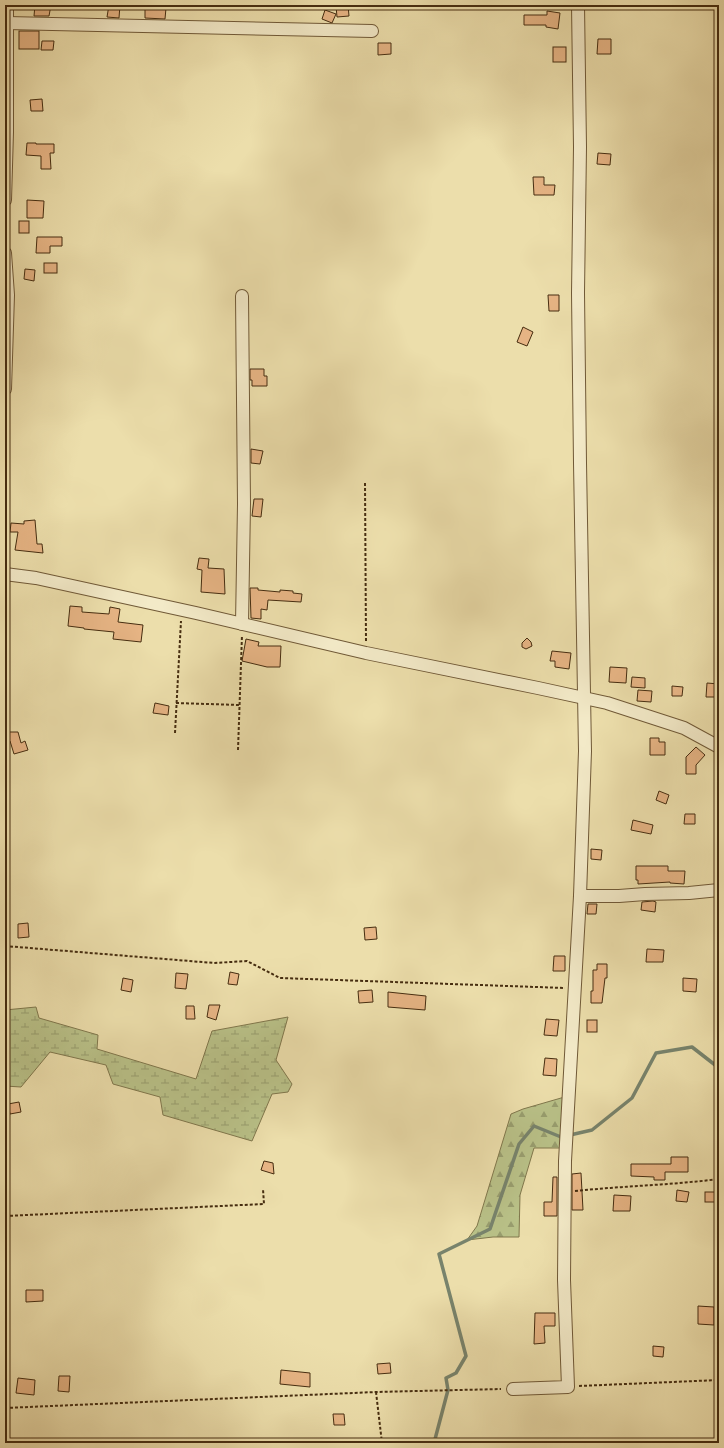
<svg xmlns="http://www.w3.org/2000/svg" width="724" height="1448" font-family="Vollkorn,serif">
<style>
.forest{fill:url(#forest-firs);stroke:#80774c}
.wetland{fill:url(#wetland-marsh);stroke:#80774c}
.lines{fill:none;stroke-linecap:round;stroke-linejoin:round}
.stream{stroke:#78836c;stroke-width:3.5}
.building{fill:#e6b484;stroke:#462d10}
.minor-casing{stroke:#705937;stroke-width:14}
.path{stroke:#462d10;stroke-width:2;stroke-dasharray:3 2;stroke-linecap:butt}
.minor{stroke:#f3eac8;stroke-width:12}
</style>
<defs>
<pattern id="forest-firs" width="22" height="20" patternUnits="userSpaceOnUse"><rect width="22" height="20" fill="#b9c188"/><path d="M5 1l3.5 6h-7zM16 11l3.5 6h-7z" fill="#989d6e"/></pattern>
<pattern id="wetland-marsh" width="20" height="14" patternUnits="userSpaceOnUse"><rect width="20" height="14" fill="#b9c188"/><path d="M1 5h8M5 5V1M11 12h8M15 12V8" fill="none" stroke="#989d6e"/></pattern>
</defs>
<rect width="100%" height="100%" fill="#ecdeab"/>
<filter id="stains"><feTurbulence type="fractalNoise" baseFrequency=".005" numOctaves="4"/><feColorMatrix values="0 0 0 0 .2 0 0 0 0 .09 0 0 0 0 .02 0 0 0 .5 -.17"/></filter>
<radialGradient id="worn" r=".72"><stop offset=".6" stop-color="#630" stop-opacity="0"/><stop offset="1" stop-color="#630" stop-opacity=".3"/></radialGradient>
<polygon class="forest" points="568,1096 565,1148 534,1148 520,1195 519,1237 493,1237 467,1240 477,1226 511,1114 523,1109"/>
<polygon class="wetland" points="36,1007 39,1018 98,1035 97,1049 196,1079 212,1031 288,1017 276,1060 292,1084 288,1092 272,1094 252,1141 163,1115 160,1097 113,1084 106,1065 50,1052 21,1087 5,1086 5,1010"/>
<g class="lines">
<g class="stream">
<polyline points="570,1135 592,1130 632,1098 656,1053 692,1047 719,1068"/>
<polyline points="434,1443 448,1390 446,1378 456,1373 466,1356 439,1254 490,1229 519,1144 534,1126 561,1137"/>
</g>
</g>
<g class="building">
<polygon points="35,5 51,5 49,16 34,16"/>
<polygon points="109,5 120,5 119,18 107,17"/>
<polygon points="348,5 349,16 337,17 336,6"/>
<polygon points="145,7 166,8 165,19 145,18"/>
<polygon points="325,10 336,14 332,23 322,19"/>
<polygon points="547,11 560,13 558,29 546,27 546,25 524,25 524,15 547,15"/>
<rect x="19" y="31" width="20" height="18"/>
<polygon points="598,39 611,39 611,54 597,54"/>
<polygon points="42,41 54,41 53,50 41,50"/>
<polygon points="378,43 391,43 391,54 378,55"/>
<rect x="553" y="47" width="13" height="15"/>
<polygon points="42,99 43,111 31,111 30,100"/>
<polygon points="27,143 36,143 36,144 54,144 54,153 50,153 51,169 41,169 41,156 26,155"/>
<polygon points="598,153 611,154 610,165 597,164"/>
<polygon points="533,177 544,177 544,185 555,185 554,195 534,195"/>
<polygon points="27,200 44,201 43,218 27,218"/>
<rect x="19" y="221" width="10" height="12"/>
<polygon points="37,237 62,237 62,246 50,246 50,253 36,253"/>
<rect x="44" y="263" width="13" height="10"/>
<polygon points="25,269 35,270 34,281 24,279"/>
<polygon points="548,295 559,295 559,311 549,311"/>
<polygon points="523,327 533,332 527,346 517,342"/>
<polygon points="250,369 264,369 264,376 267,376 267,386 252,386 252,380 250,380"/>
<polygon points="251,449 263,451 260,464 251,463"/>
<polygon points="254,499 263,499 261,517 252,516"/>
<polygon points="35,520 37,544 42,544 43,553 15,550 18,532 10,532 11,523 24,524 24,521"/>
<polygon points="199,558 209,559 208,568 224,569 225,594 201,592 202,570 197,569"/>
<polygon points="250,588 258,588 258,590 280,592 280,590 293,591 293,593 302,594 301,602 268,600 267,610 261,609 261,619 251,618"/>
<polygon points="70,606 82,607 82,612 109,614 110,607 120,609 118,622 143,625 141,642 113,639 114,632 84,629 84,628 68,626"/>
<polygon points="527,638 531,642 532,646 526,649 522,647 522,643"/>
<polygon points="246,639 259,642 258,646 281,646 280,667 267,667 242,661"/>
<polygon points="552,651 571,653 569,669 555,667 555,661 550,661"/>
<polygon points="610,667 627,668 626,683 609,682"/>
<polygon points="632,677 645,678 645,688 631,687"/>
<polygon points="707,683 719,684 719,697 706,697"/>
<polygon points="672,686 683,687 682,696 672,696"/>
<polygon points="638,690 652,691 651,702 637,701"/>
<polygon points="155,703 169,706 168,715 153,713"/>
<polygon points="5,732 18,732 21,743 25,741 28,750 14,754 10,741 5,741"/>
<polygon points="650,738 659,738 659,742 665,742 665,755 650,755"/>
<polygon points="696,747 705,755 696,765 696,774 686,774 686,757"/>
<polygon points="659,791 669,795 666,804 656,800"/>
<polygon points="685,814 695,814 695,824 684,824"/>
<polygon points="633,820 653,825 651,834 631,830"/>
<polygon points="591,849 602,850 601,860 591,859"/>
<polygon points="636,866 668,866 668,871 685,871 684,884 670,883 670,882 638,884 638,880 636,880"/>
<polygon points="653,901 656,902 655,912 641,910 642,902"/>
<polygon points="588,904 597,904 596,914 587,914"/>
<polygon points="28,923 29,937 18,938 18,924"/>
<polygon points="376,927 377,939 365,940 364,928"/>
<polygon points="647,949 664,950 663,962 646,962"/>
<polygon points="554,956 565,956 565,971 553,971"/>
<polygon points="597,964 607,964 607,978 605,978 602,1003 591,1003 591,991 593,991 593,970 597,970"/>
<polygon points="230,972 239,974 237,985 228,984"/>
<polygon points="176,973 188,974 186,989 175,988"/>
<polygon points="123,978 133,980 131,992 121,990"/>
<polygon points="683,978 697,979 696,992 683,991"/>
<polygon points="372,990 373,1002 359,1003 358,991"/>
<polygon points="388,992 426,996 425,1010 388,1007"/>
<polygon points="209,1005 220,1005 216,1020 207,1017"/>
<polygon points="186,1006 194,1006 195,1019 186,1019"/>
<polygon points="546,1019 559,1020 557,1036 544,1035"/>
<rect x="587" y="1020" width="10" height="12"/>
<polygon points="545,1058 557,1059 556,1076 543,1075"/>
<polygon points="19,1102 21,1112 10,1114 8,1104"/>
<polygon points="671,1157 688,1157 688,1172 665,1172 665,1180 654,1180 654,1177 631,1176 631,1164 671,1164"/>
<polygon points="264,1161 273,1163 274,1174 261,1170"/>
<polygon points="581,1173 583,1210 572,1210 572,1174"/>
<polygon points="553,1177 557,1177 557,1216 544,1216 544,1202 552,1202"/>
<polygon points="677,1190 689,1192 687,1202 676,1201"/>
<rect x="705" y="1192" width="10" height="10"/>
<polygon points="614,1195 631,1196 630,1211 613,1211"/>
<polygon points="26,1290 43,1290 43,1301 26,1302"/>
<polygon points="698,1306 714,1307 714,1325 698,1324"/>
<polygon points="535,1313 555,1313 555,1326 544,1326 545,1343 534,1344"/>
<polygon points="653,1346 664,1347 663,1357 653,1356"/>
<polygon points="390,1363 391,1373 378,1374 377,1364"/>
<polygon points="281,1370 310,1373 310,1387 280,1384"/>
<polygon points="59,1376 70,1376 69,1392 58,1391"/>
<polygon points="18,1378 35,1380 34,1395 16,1393"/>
<polygon points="333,1414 344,1414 345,1425 334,1425"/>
</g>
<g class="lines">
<defs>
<g id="minor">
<polyline points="7,23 372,31"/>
<polyline points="5,200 7,132 7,5"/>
<polyline points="5,253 8,295 5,389"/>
<polyline points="242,296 244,504 242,624"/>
<polyline points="5,574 36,578 196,613 366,653 538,688 607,703 684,728 719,747"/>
<polyline points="580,896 619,896 645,894 689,893 719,890"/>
<polyline points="513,1389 568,1387 564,1280 565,1161 580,896 585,751 580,463 578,293 580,147 578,5"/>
</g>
</defs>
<use href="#minor" class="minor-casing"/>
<g class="path">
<polyline points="365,483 366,642"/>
<polyline points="176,703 239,705"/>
<polyline points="175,733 181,621"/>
<polyline points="238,750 242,635"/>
<polyline points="5,946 214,963 247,961 280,978 565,988"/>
<path d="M 575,1191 C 623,1186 671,1185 719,1179"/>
<polyline points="5,1216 264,1204 263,1189"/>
<polyline points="579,1386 719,1380"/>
<polyline points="376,1392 382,1443"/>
<polyline points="5,1408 376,1392 501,1389"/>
</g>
<use href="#minor" class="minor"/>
</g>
<rect width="724" height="1448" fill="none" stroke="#ecdeab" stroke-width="20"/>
<rect x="6" y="6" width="712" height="1436" fill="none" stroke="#462d10" stroke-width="2"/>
<rect x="10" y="10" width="704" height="1428" fill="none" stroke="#462d10"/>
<rect width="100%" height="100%" filter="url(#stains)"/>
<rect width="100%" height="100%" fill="url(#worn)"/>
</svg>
